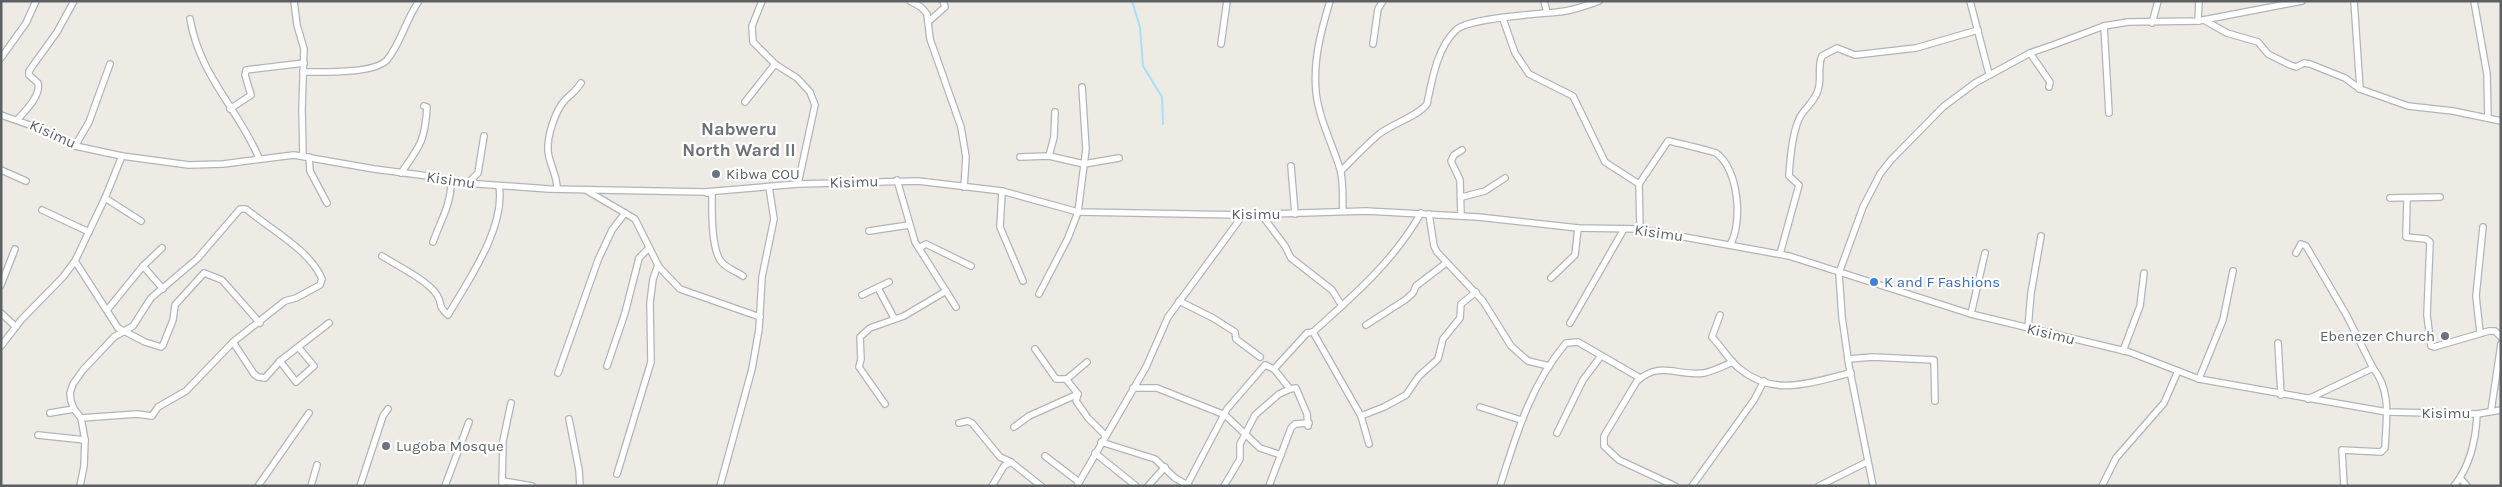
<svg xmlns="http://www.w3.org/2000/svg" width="2502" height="487" font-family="Karla,sans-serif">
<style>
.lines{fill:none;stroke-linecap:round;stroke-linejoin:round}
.stream{stroke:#a5e1fc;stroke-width:2}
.minor-casing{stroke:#b1b5b8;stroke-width:8}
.minor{stroke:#fff;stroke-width:5.5}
.worship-dot{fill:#6b7280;stroke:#fff;stroke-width:2}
.shop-dot{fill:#3f7fe0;stroke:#fff;stroke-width:2}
.labels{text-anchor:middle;stroke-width:4.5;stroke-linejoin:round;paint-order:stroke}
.street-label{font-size:15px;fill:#5c6064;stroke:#fff}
.worship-label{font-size:15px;fill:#5b616d;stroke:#fff;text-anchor:start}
.shop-label{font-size:15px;fill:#366cbe;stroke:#fff;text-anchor:start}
.quarter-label{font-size:18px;font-weight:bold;fill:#6d7276;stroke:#fff}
</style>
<rect width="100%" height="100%" fill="#eeeae4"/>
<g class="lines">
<polyline class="stream" points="1132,1 1140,27 1143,66 1162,97 1163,124"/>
<defs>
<g id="minor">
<polyline points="294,1 297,25 304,49 302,109 303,156"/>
<polyline points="762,1 752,26 753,42 775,64 797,78 810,92 815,105 798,184"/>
<polyline points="910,1 921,7 927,14 930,39 961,127 966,157 964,187"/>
<path d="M 1330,1 C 1321,31 1313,60 1316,92 C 1319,119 1332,143 1340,169 C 1344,182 1342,198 1343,211"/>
<polyline points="1544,1 1547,12"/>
<polyline points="1970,1 1989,74"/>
<polyline points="2354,1 2360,89"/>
<polyline points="2474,1 2487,74 2488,118"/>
<path d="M 190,19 C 200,76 237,107 259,158"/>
<polyline points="1503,19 1515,53 1529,74 1573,96 1605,162 1639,184 1640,229"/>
<polyline points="2204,20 2227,33 2258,42 2268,54 2290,65 2296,67 2304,63 2310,64 2345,78 2360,89 2408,106 2453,111 2501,121"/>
<polyline points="2198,21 2199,1"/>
<polyline points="928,22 945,7 943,1"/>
<polyline points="2152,23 2158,1"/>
<polyline points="2104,26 2109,113"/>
<polyline points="1221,44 1227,1"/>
<polyline points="1373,44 1378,9 1383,1"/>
<polyline points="2030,53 2050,82 2049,87"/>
<polyline points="1,58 26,23 36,1"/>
<path d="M 303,72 C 322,72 374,74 387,60 C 401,43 406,19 419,1"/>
<polyline points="745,102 775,64"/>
<polyline points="230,109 251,95 245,75 246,70 304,63"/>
<polyline points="1,115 47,131 75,146 122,156 189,165 223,164 294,155 374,169 436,177 451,182 549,189 705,192 798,184 918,181 1002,191 1078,212 1243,215 1366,211 1478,217 1578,228 1640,229 1789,256 1971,314 2129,352 2199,379 2387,412 2477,414 2501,410"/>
<path d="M 17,120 C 25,111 41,96 38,83 L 29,75 L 29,71 L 57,32 L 74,1"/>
<polyline points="75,146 89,122 110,64"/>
<polyline points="1049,156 1054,137 1055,112"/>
<polyline points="309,157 310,171 327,203"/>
<polyline points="1020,157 1049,156 1084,164 1119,158"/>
<polyline points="1291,166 1295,214"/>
<polyline points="1,170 26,181"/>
<path d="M 1341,171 C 1353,159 1365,146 1378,135 C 1391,124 1417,117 1427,104 C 1432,80 1437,48 1456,30 C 1468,18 1538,14 1558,12 C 1572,11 1585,6 1599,1"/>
<path d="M 401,173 C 420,146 425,141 427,107 L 424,106"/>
<polyline points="897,180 915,242 956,307"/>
<polyline points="468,183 478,173 484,136"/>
<path d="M 1639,184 L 1668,141 C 1671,141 1714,152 1716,153 C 1739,169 1743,223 1730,245"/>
<path d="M 557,189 C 558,177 549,164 548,151 C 547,136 555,111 565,100 C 571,94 576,91 581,83"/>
<polyline points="586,190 635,219 659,267 680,289 760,317"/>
<polyline points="1002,191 1000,227 1023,281"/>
<path d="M 707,193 L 712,193 C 712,211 711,245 720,260 C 725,268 736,271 743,276"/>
<polyline points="1462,197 1485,191 1505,178"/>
<polyline points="105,198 141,221"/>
<polyline points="2390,198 2440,197"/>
<polyline points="2407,199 2406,237 2426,239 2430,242 2427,315 2431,346 2434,347 2489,331 2495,331 2501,337"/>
<polyline points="42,210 89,232"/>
<polyline points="1261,214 1285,246 1291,258 1332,290 1342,306"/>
<polyline points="1429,214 1434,246 1437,252 1483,301 1511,346 1528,361 1549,366"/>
<polyline points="1461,216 1460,180 1451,161 1454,155 1462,150"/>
<polyline points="869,231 909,225"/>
<path d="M 433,242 C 440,222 451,205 451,182"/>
<polyline points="919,248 926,244 971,266"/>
<polyline points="2296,253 2301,244 2306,246 2347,316 2373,368 2308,399"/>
<path d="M 1780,254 L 1799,185 L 1789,176 C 1790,158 1792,135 1799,119 C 1804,108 1815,102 1818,90 C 1822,79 1817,67 1822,56 L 1837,48 L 1855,55 L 1916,48 L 1978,30"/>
<path d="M 382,256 C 396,265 429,281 437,295 C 443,305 437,305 448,315 C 468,281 506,227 499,186"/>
<polyline points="75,261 118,328 145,342 161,347 163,345 173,320 175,305 204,273 222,280 260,323"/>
<polyline points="143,266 163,289"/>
<polyline points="1551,278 1575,255 1578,228"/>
<polyline points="1,285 15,249"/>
<polyline points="878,288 894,318"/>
<polyline points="1039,294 1068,238 1078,212 1086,149 1082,87"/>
<polyline points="862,295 889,282"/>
<polyline points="1179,301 1213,318 1235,332 1236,339 1260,357"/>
<polyline points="108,309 143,266 162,248"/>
<polyline points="1,313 16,327"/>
<polyline points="1971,314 1985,253"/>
<path d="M 1720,315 L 1712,337 C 1722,347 1729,361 1740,369 C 1776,398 1811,382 1851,373"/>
<polyline points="1570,323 1624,229"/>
<polyline points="1366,325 1405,300 1413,293 1416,286 1446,263"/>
<polyline points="2028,328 2031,293 2041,236"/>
<polyline points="2480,333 2476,296 2483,227"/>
<polyline points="233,342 254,374 258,377 265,378 280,361 329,323"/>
<polyline points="2278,343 2281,395"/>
<polyline points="1,346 21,320 63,277 75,261 105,198 122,156"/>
<polyline points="1035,349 1056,379 1067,379 1087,362"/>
<polyline points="2123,351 2140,306 2144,273"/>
<polyline points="1848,359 1873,357 1934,360 1935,401"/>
<polyline points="280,361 296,382 314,366 299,348"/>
<polyline points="607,366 625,313 639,258 649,248"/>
<polyline points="1274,369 1307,333 1313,332"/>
<polyline points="558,373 598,260 612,230 625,213"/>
<polyline points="1066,379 1078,394 1076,401 1088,418 1105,435"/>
<polyline points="2199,379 2223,320 2233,271"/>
<polyline points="1133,388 1157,388 1225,415 1260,448 1281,455"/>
<polyline points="885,404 859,367 861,359 860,337 870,328 904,316 946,291"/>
<polyline points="1480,407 1521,420"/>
<polyline points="2491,411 2501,344"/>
<polyline points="50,413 74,409"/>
<polyline points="1361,416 1384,407 1406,395 1419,376 1438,359 1443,339 1460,318 1461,304 1476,292"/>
<polyline points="569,419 579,470 580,486"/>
<polyline points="959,423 968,421 972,423 1000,457 1011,462 1041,486"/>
<polyline points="1014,427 1029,416 1078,394"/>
<polyline points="1557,433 1583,380 1601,356"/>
<polyline points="38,435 85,440"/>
<polyline points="1101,442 1155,459 1175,478 1189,486"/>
<path d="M 1369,444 L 1361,416 L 1313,332 C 1354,295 1393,262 1421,213"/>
<polyline points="1095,453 1136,486"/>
<polyline points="1045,456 1079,482"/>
<polyline points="617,474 651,362 650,303 653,279 658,265"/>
<polyline points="2460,478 2467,486"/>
<polyline points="503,481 532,486"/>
<polyline points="1187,485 1227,409 1265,365 1274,369 1290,389 1296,388 1307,414 1308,426"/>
<path d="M 80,486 L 84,466 L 85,440 L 81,418 L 74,409 L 71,401 L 70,393 L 73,384 L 83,370 L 114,337 L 133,326 L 151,298 L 197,259 L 240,209 L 246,209 C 270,229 310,250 322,279 L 320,285 L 296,298 L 285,301 L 233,342 L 186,391 L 158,407 L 152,416 L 137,414 L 81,418"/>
<polyline points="258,486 309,413"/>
<polyline points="311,486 317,465"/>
<polyline points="360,486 383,416 388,409"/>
<polyline points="445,486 469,422"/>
<polyline points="502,486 503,441 511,403"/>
<polyline points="720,486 752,369 759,329 762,277 774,219 769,187"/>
<polyline points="992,486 1004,466 1011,462"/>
<polyline points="1077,486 1146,367 1168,317 1243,215"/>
<polyline points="1148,486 1165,467"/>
<polyline points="1224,486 1240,459 1240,444 1255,415 1279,394 1290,389"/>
<polyline points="1269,486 1291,428 1295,424 1309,423"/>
<path d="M 1500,486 C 1516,435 1531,384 1566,343 L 1578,342 L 1640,378"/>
<path d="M 1675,486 L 1619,460 L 1604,446 L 1604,436 L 1637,381 C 1661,360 1677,377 1704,373 C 1714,371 1723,366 1733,362"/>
<polyline points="1692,486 1754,400 1764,381"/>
<polyline points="1819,486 1867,462"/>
<polyline points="1873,486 1849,366 1842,317 1839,273 1863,207 1880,174 1891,160 1943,107 1975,83 2030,53 2053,45 2104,26 2128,22 2198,21 2302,1"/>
<polyline points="2102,486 2116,458 2164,403 2178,371"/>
<path d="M 2344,486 L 2342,450 L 2381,452 L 2385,448 C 2386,420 2392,391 2373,368"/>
<path d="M 2454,486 C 2470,466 2476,439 2477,414"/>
</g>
</defs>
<use href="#minor" class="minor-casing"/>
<use href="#minor" class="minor"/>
</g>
<g class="worship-dot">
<circle cx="716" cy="174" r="5"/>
<circle cx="2445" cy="336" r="5"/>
<circle cx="386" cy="446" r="5"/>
</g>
<circle class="shop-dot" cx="1874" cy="282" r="5"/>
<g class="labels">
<g class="street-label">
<text transform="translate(53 134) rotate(24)" y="5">Kisimu</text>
<text transform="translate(451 180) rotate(8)" y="5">Kisimu</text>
<text transform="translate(854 182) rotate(-2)" y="5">Kisimu</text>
<text x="1256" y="219">Kisimu</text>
<text transform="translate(1659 233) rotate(8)" y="5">Kisimu</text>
<text transform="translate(2051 334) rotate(14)" y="5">Kisimu</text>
<text x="2446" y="418">Kisimu</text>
</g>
<g class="worship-label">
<text x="726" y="179">Kibwa COU</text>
<text x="2435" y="341" text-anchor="end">Ebenezer Church</text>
<text x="396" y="451">Lugoba Mosque</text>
</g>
<g class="shop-label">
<text x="1884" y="287">K and F Fashions</text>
</g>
<g class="quarter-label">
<text x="739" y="135">Nabweru<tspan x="739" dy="21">North Ward II</tspan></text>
</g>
</g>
<rect width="2502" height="487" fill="none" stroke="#5c6064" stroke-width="5"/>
</svg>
